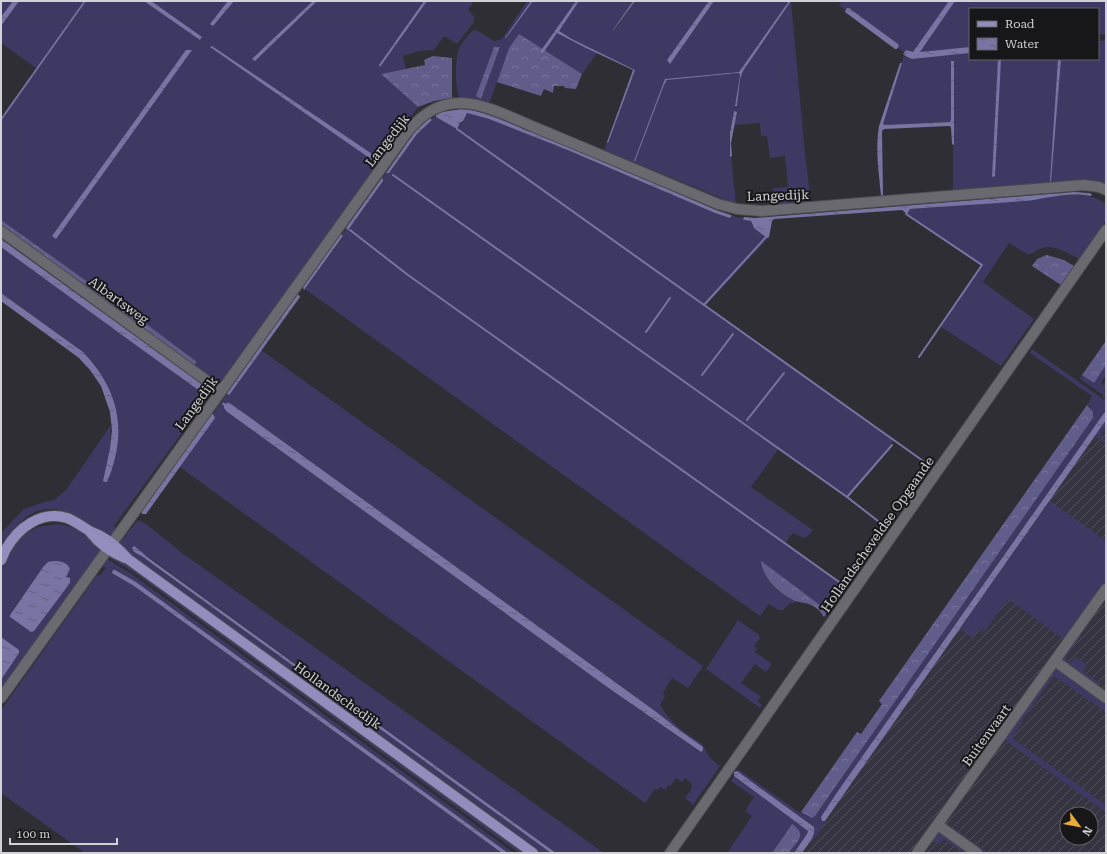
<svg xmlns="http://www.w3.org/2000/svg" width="1107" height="854" font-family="'Roboto Serif',serif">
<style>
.industrial{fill:url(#industrial-furrows);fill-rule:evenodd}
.grass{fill:#3e3963;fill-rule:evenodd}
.forest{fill:url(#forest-crowns)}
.water{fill:url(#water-ripples)}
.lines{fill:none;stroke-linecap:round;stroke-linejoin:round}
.stream{stroke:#7874a3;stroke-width:2}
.minor-casing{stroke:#4b4a4f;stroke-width:12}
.major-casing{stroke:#4b4a4f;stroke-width:12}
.minor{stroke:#6a6970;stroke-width:10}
.major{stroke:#928dbd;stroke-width:10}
.labels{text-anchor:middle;stroke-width:4;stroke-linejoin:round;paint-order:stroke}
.street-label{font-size:13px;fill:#d2d1d5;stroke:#171619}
</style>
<defs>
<pattern id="industrial-furrows" width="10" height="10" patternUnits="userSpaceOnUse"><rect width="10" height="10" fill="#353440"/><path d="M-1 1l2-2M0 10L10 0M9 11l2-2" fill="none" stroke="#51505b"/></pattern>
<pattern id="forest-crowns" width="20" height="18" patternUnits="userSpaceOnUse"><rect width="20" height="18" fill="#615d8a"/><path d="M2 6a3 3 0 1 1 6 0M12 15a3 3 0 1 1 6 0" fill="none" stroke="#77739a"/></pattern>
<pattern id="water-ripples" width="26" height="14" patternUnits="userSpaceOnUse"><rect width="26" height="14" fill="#7874a3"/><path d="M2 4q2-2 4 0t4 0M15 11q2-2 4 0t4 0" fill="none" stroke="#646180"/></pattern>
</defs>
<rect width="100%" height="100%" fill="#2e2e34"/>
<path class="industrial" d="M 1106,379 L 1106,853 L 798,853 L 1105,416 L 1102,384 ZM 1067,814 L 1091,814 L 1091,838 L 1067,838 Z"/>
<g class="grass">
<polygon points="1,1 473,1 472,4 468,10 474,16 474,22 457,44 444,36 434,50 419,51 403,56 406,69 381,74 418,107 223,383 219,384 192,367 197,362 125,308 120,314 112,308 116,302 1,220 1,118 36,68 1,43"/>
<path d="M 527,1 L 531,1 L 506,38 L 533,1 L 633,1 L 613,30 L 614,31 L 635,1 L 789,1 L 739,72 L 667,79 L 665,81 L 634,161 L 664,85 L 667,80 L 739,73 L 740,74 L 735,106 L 737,106 L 740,79 L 743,71 L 791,1 L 805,154 L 811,202 L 775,205 L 773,188 L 788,187 L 785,156 L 770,158 L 767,136 L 761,136 L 760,123 L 734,125 L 737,112 L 734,111 C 730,126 729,141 730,156 L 731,156 L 736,203 L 726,200 L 604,150 L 634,71 L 618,63 L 634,70 L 635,70 L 572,39 L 558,31 L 571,40 L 597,53 L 582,74 L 519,35 L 509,48 L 489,104 L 460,98 C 454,87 455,57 460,46 C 463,41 468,36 472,31 L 476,30 L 494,41 L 502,39 ZM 494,47 L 500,48 L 481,98 L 487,67 Z"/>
<polygon points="839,1 1106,1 1106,34 1098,35 1098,9 970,9 970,47 913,53 906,50 904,52 898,48 899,46 898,44 849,8 847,8 845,10 839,5 841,3"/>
<polygon points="1106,40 1106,185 1066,182 953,190 953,61 951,61 951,119 950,122 885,125 883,124 902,63 901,63 904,55 905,57 912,59 970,53 970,59 1098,59 1098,41"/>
<polygon points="466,113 489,119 570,151 715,213 732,218 732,216 743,218 744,220 751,221 752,226 766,237 769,237 706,305 894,440 847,497 779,448 751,487 813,530 809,535 804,538 793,533 785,543 845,586 828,611 761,562 767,578 777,590 797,602 789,604 783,610 778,610 769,604 760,616 305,289 343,237 342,234 346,229 348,229 383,181 383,179 382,178 386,172 389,173 417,134 432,120 431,119 436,116 457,129 463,121"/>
<path d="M 1064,195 C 1080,195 1093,194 1106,204 L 1106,220 L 1079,259 C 1070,254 1057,246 1046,247 C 1040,248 1034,252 1029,255 L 1009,243 L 983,282 L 1034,319 L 1001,366 L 941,327 L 954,306 L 981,266 L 906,214 L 906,213 L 907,213 L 910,209 Z"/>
<path d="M 1,247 L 208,397 L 114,526 L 119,530 L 113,537 L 111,536 L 109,538 C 84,522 55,495 25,518 C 16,526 10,537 1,546 L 1,533 L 24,509 L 44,502 L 54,500 L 66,490 L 111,425 L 110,448 L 103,481 L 105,482 L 107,482 C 114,469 118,446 118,432 C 118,401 105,373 83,353 C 73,344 62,337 51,329 C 34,317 18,305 1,293 Z"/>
<polygon points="1032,349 1106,401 1106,412 1104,413 936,651 823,821 825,821 826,822 812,842 810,841 813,837 814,827 737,771 738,769 800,813 801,812 810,817 815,816 1093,418 1090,407 1087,405 1092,396 1030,353"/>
<path d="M 261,350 L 703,666 L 688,688 L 672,678 L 663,693 L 665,696 L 660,705 L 668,717 L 679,728 L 702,744 L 710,758 L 720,766 L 693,805 L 685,798 L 692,788 L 691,783 L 685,778 L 682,782 L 676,778 L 670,786 L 668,785 L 665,790 L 660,787 L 658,790 L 655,789 L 645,803 L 177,465 L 222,401 L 227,394 L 230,394 ZM 223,402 L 226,404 L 228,402 L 241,411 L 655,711 L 678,729 L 703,747 L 702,751 L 700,752 L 610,689 L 226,411 L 224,406 L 222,404 Z"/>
<polygon points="1106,365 1106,375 1101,383 1104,386 1106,384 1106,388 1103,392 1106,394 1106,397 1080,379 1082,375 1094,383"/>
<polygon points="1106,420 1106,427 1100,436 1106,441 1106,444 1095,436"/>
<polygon points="1050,501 1106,541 1106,583 1066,639 1063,639 1008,599 984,632 979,629 972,638 960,629"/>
<polygon points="138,520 146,524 182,553 604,853 556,853 146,555 136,553 143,557 551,853 539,853 139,563 118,545"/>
<path d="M 57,524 C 78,526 85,536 101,547 L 100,550 L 103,552 L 1,693 L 1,680 L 19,653 L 18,650 L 1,637 L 1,565 L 18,540 L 23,535 L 38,527 ZM 54,561 L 60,561 L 65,563 L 66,577 L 31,632 L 10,617 L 10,614 L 43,567 L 48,563 Z"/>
<polygon points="109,553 136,569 526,853 519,853 135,573 107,556"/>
<polygon points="107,559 133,575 514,853 508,853 136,582 115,570 113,573 134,586 502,853 85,853 1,793 1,710 97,575 99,576 106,568 103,566"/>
<polygon points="738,620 759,635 760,638 754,646 757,648 755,652 772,664 766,672 755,664 741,683 761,697 757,701 762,705 760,708 706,669"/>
<polygon points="1079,635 1081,636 1066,657 1066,659 1071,663 1076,657 1087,665 1083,671 1101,684 1097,686 1064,662 1063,656"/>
<polygon points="1055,670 1061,670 1106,702 1106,712 1054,676 1021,722 1022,723 1012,738 1106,805 1106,812 1003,739 1053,671"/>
<polygon points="734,776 808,831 807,834 794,853 789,853 800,838 792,824 772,853 727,853 752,816 745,811 754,797 731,781"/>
<polygon points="947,824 989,853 983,853 950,829"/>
<polygon points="940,833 943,833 972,853 963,853 944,839 940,843 933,842 927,845 936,835"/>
</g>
<g class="forest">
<polygon points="519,34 582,74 576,89 565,88 564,86 554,86 553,93 544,89 541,96 497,82 509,48"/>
<polygon points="494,47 500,47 481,99 476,96"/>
<polygon points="433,56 452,58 452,98 434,101 418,107 381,74 425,65 424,60"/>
<polygon points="1,220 116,302 112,308 1,228"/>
<polygon points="1047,255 1064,260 1074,266 1061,285 1032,266 1037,259"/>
<polygon points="125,308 197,362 192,367 120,314"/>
<polygon points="1106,341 1106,365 1094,383 1082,375"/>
<polygon points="1087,405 1093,412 1093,418 815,816 812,818 801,812 857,732 861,734 882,704 879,701"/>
<path d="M 761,561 L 828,611 L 824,617 C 820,610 813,604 804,603 C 801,602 798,602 795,601 C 779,593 763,579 761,561 Z"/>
<path d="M 792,824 C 808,835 797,841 789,853 L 772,853 Z"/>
</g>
<g class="water">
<polygon points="13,1 19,1 1,26 1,17"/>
<polygon points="84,1 86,1 1,121 1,118"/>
<polygon points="144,1 151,1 202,37 200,40"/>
<polygon points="228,1 234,1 213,26 210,24"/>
<polygon points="313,1 317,1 255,61 252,59"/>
<polygon points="424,1 427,1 380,67 379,65"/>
<polygon points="531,1 533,1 506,38 505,38"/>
<polygon points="576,1 579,1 559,31 572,39 635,70 608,143 607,142 633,70 586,48 557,33 543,53 540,52"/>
<polygon points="633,1 635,1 613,31 613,30"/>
<polygon points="709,1 714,1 670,64 667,60"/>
<polygon points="789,1 791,1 743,71 740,79 737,106 735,106 740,75 739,73 667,80 664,85 635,161 634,161 665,79 739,72"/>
<polygon points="949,1 955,1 920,52 970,47 970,53 912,59 907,57 903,54 906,50 913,52"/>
<polygon points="847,8 849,8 898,44 899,46 897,49 895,49 845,12 845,11"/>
<polygon points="212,46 381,160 378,164 210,47"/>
<polygon points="186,50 192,50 56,239 52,236"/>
<polygon points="998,59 1001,59 995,176 992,177"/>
<polygon points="1058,59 1061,59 1051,181 1050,181"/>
<path d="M 951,61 L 954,61 L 954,144 L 953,145 L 952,144 L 951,127 L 949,126 L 884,129 L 882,131 L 883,196 L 881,196 C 879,173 875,149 879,126 L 900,63 L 902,63 L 883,124 L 885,125 L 950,122 L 951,119 Z"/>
<path d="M 461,109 C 485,110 514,126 536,134 C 596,158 656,184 716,210 L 731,215 L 732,216 L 730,218 L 715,213 L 570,151 L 489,119 L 467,113 L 463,121 L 460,123 L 457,129 L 436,117 L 436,115 C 443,110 453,111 461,109 Z"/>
<polygon points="734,111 737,112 731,143 732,156 730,157 730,133"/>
<polygon points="430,118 432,120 417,134 389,173 386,173 416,130"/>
<polygon points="382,178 383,179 383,181 348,230 347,230 346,228"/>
<path d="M 1074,192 L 1090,193 L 1092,195 L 1091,196 C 1069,191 1045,199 1024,201 C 986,204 948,206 910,209 L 907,214 L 902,210 L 774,219 L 772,221 L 769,237 L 767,238 L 754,228 L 751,221 L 744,220 L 743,219 L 744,217 L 755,218 Z"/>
<polygon points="341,234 343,236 304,290 303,287"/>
<polygon points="1,239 210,390 211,392 208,397 144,351 1,247"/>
<path d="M 1,293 L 83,352 C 113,383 126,420 114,462 C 112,469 110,476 107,482 L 105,482 L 103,481 L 110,448 L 112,430 L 110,412 L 101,386 L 90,370 L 79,358 L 1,301 Z"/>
<polygon points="297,295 299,295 300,297 230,394 228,395 227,393"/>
<polygon points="223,402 226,404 228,402 241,411 655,711 678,729 703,747 703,750 701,752 610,689 226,411 224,408 224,406 222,404"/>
<polygon points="1106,412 1106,420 825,821 822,821 821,817 838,791 1104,413"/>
<polygon points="209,414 213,414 215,418 146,514 142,514 141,510"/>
<path d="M 134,546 L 150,559 L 556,853 L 551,853 L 143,557 C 139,554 133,553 132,548 Z"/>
<path d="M 54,561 C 61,561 67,562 70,569 L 66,577 L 70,578 L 70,583 L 34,631 L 31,632 L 10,617 L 10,615 L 43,567 L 48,562 Z"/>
<polygon points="113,570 115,570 136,582 508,853 502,853 134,586 112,573"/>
<polygon points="1,637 19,650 19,653 1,680"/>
<path d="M 737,771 L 814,827 C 816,837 807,845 802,853 L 794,853 L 807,834 L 808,831 L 734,776 L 734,772 Z"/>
</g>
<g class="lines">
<g class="stream">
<polyline points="457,129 926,463"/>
<polyline points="393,175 847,497 892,445"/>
<polyline points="906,214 982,265 919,357"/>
<polyline points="350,230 408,275 842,584"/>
<polyline points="704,305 766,237"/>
<polyline points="646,332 670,298"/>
<polyline points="702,375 733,334"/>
<polyline points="747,420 784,373"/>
<polyline points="847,497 887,528 882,536"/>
<polyline points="858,570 877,542"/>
</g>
<defs>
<g id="minor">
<polyline points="1,231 221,391"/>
<polyline points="1055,661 1106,698"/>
<path d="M 1,698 L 405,135 C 420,116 436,103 461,103 C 484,103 517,120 539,129 C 599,154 658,179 718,204 L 737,209 L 762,211 L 1084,185 L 1099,187 L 1106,190"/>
<polyline points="938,825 977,853"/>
<polyline points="670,853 1106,230"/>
<polyline points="917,853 1106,589"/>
</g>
<g id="major">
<path d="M 90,532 C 100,545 110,552 125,558"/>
<path d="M 1,560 C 3,557 4,552 6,549 C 18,528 41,510 67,518 C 75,521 81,526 88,530 C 92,533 98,534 102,537 C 112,542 120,550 128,559 L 533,853"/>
</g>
</defs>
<use href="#minor" class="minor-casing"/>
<use href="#major" class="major-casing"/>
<use href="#minor" class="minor"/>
<use href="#major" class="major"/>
</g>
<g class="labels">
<g class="street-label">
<text transform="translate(387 140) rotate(-52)" y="5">Langedijk</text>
<text transform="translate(778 195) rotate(-2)" y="5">Langedijk</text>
<text transform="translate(119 300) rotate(36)" y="5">Albartsweg</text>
<text transform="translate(196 403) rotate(-54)" y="5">Langedijk</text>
<text transform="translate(877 534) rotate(-55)" y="5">Hollandscheveldse Opgaande</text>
<text transform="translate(338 695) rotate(36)" y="5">Hollandschedijk</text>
<text transform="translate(986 735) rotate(-54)" y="5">Buitenvaart</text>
</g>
</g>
<rect width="1107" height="854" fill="none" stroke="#d2d1d5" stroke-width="4"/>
<rect x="969" y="8" width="130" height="52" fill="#171619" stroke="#626164"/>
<rect x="977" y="21" width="20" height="6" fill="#928dbd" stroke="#626164"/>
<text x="1005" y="28" font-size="12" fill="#d2d1d5">Road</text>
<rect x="977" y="38" width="20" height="12" fill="url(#water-ripples)" stroke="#626164"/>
<text x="1005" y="48" font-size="12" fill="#d2d1d5">Water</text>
<g transform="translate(1079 826) rotate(122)"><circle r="19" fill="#171619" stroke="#626164"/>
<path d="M0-3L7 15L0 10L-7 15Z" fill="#e9ab38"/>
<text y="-6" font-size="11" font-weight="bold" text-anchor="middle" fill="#d2d1d5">N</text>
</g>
<path d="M10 838v6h107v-6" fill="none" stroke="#d2d1d5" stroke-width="2"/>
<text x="16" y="838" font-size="12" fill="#d2d1d5" stroke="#171619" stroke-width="3" paint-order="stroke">100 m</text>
</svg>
